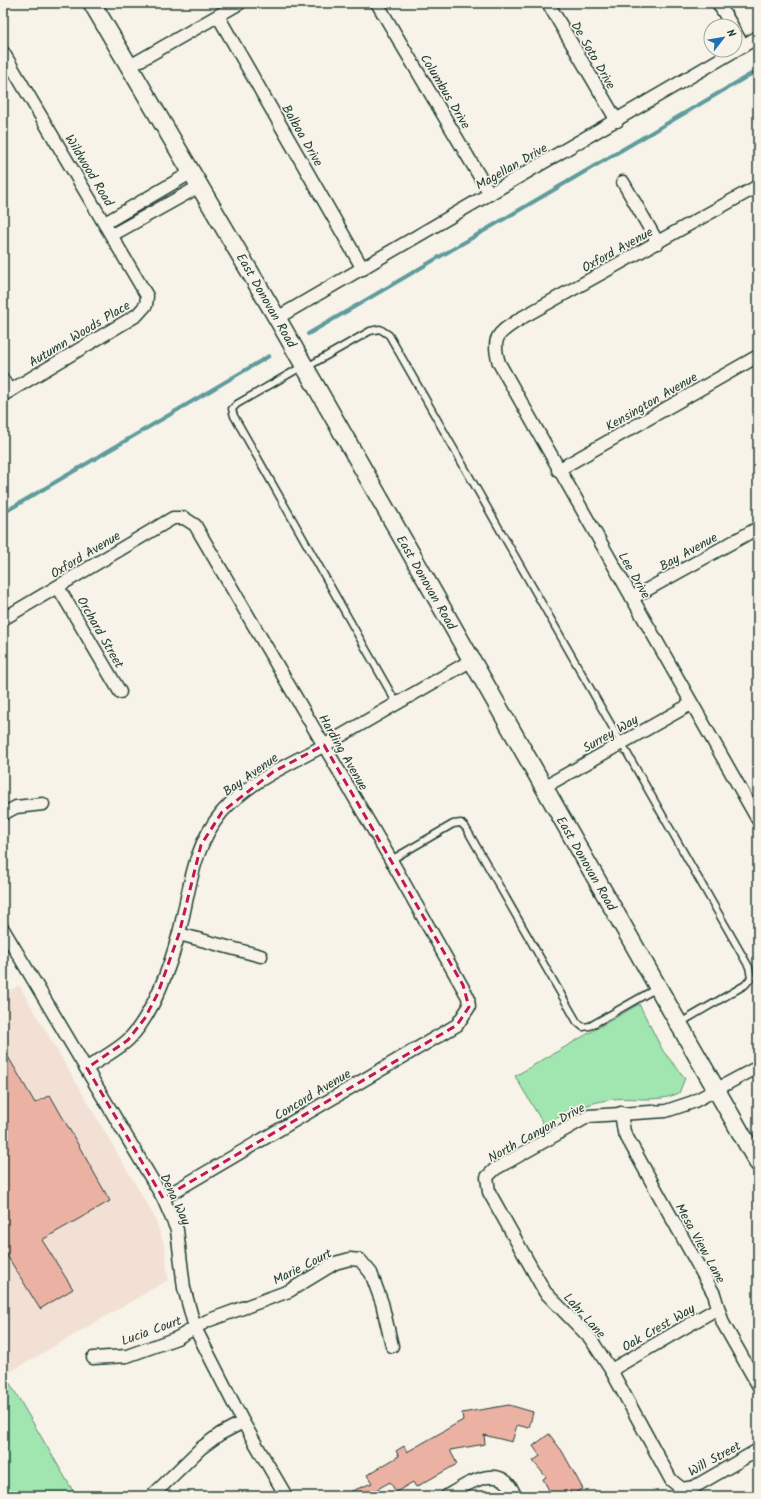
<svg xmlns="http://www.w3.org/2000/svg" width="761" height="1499" font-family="Kalam,sans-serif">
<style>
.built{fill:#f3e0d4}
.green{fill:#a1e5b0;stroke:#609172}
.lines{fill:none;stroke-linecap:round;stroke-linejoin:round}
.stream{stroke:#5f9b9d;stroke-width:4}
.building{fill:#ebb2a4;stroke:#1f3d34}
.lane-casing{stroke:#1f3d34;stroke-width:9}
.street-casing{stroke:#1f3d34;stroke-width:15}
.secondary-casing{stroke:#1f3d34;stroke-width:20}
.lane{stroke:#f7f3e8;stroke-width:6}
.street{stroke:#f7f3e8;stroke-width:12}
.secondary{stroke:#f7f3e8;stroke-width:17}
.marked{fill:none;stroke:#c2185b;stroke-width:3;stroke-dasharray:8 5;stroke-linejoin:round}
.labels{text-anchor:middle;stroke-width:3.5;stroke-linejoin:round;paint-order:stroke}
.street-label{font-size:13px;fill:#1f3d34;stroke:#f7f3e8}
</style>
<rect width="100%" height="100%" fill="#f7f3e8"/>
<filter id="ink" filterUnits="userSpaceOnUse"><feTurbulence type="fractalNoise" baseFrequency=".025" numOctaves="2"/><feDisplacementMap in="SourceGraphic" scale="8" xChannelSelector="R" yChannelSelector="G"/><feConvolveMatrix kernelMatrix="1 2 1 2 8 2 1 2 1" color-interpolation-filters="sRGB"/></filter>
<g filter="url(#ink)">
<polygon class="built" points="19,985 154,1216 165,1247 168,1280 5,1375 3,1371 3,995"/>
<g class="green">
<path d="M 639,1004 L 663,1051 L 685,1078 L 679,1093 C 658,1103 635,1097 614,1099 C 588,1102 566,1113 544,1125 L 515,1076 Z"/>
<polygon points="3,1371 5,1375 76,1496 3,1496"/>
</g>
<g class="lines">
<g class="stream">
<polyline points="308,334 758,70"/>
<polyline points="3,513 269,356"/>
</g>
</g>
<g class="building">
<polygon points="3,1048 35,1103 50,1095 110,1201 42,1240 73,1289 40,1309 3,1249"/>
<polygon points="509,1405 533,1412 529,1428 517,1425 512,1442 484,1435 485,1444 450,1450 457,1464 416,1487 413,1482 396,1492 390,1482 365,1496 339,1496 372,1483 367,1475 399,1456 396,1451 404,1446 407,1452 463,1420 462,1413"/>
<polygon points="549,1434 562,1451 583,1489 570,1496 552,1496 543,1479 546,1477 533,1461 540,1456 533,1446"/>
</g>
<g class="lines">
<defs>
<g id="lane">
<polyline points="303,366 237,404 232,409 234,416 397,704"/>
<polyline points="307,367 370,331 380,329 389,335 749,967 751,978 745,985 680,1023"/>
<polyline points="391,860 453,824 461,823 466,828 577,1022 583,1027 590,1026 657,988"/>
</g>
<g id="street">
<polyline points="377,3 490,194"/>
<polyline points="548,3 617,121"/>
<polyline points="718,3 732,26"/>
<polyline points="218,16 363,269"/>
<polyline points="735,32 743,46"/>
<polyline points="3,52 147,296 146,305 137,315 3,395"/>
<polyline points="130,66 240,3"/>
<polyline points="623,182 658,243"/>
<path d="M 758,186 L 523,317 C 501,332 490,334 499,363 L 758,820"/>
<polyline points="105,223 192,172"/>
<polyline points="112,235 200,186"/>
<polyline points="277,318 758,37"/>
<polyline points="3,380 10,391"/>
<polyline points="558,470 758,356"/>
<polyline points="58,587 120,692"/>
<polyline points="632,598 758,528"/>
<polyline points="3,619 173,518 184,518 195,525 391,860 468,997 469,1007 457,1025 163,1198"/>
<polyline points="544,787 691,704"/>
<polyline points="3,814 16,807 43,804"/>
<polyline points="3,929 163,1198 177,1230 184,1288 195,1328 243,1422 286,1496"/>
<polyline points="179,934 261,956"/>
<polyline points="758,1067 693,1102 666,1111 589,1116 495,1169 487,1177 489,1192 545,1292 590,1338 611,1370 671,1480 682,1489 694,1487 758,1450"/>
<path d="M 87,1068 C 100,1059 118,1050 129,1039 C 153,1014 170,967 179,933 C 190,890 192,848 222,812 C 249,781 290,764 325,745 C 374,717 423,688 472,660"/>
<polyline points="621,1113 624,1132 714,1294 723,1323 758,1385"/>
<polyline points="93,1358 127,1356 177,1338 207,1321 289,1291 335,1263 350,1259 360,1260 371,1273 382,1303 392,1346"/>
<polyline points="611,1370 718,1308"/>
<polyline points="152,1496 201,1448 220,1434 243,1422"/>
<path d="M 447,1496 C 469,1483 502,1460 515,1496"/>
</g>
<polyline id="secondary" points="92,3 277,318 758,1163"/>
</defs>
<use href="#lane" class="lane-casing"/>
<use href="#street" class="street-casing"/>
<use href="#secondary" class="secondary-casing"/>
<use href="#lane" class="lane"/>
<use href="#street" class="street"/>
<use href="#secondary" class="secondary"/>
</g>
</g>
<path class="marked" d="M 324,745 L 463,985 L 469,1007 L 457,1025 L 163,1198 L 87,1068 L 128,1040 L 145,1018 L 158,993 L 179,934 L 201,845 L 222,812 L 273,772 Z"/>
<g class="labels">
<g class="street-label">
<text transform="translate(594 55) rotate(60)" y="5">De Soto Drive</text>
<text transform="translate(446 91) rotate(59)" y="5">Columbus Drive</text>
<text transform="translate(303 135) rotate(60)" y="5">Balboa Drive</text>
<text transform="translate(511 166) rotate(-30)" y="5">Magellan Drive</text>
<text transform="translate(90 170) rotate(59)" y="5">Wildwood Road</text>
<text transform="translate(617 249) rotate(-29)" y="5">Oxford Avenue</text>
<text transform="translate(267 300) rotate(60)" y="5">East Donovan Road</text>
<text transform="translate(79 333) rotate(-31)" y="5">Autumn Woods Place</text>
<text transform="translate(651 401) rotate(-30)" y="5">Kensington Avenue</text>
<text transform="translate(688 551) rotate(-29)" y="5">Bay Avenue</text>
<text transform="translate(85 554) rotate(-31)" y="5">Oxford Avenue</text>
<text transform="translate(635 575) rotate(60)" y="5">Lee Drive</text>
<text transform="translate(427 582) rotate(60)" y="5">East Donovan Road</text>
<text transform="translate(101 632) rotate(60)" y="5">Orchard Street</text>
<text transform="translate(610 733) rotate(-30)" y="5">Surrey Way</text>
<text transform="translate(344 752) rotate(60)" y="5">Harding Avenue</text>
<text transform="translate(250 774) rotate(-35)" y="5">Bay Avenue</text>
<text transform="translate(587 863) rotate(60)" y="5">East Donovan Road</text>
<text transform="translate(312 1094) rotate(-31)" y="5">Concord Avenue</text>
<text transform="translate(536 1132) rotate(-29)" y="5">North Canyon Drive</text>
<text transform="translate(176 1199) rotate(65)" y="5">Dena Way</text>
<text transform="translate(701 1243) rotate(61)" y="5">Mesa View Lane</text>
<text transform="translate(302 1266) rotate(-27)" y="5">Marie Court</text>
<text transform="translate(585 1315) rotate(48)" y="5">Lahr Lane</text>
<text transform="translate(658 1327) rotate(-30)" y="5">Oak Crest Way</text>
<text transform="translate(151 1330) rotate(-20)" y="5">Lucia Court</text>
<text transform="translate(714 1458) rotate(-29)" y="5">Will Street</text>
</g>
</g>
<rect width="761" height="1499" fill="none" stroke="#f7f3e8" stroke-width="16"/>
<rect x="8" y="8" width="745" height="1483" fill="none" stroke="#1f3d34" stroke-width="1.5" filter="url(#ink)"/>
<g transform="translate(723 38) rotate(59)"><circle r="19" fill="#f7f3e8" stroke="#a1aaa0"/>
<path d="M0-3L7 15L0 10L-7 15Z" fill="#1f6fb2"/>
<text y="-6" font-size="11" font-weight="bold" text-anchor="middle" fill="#1f3d34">N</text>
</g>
</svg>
